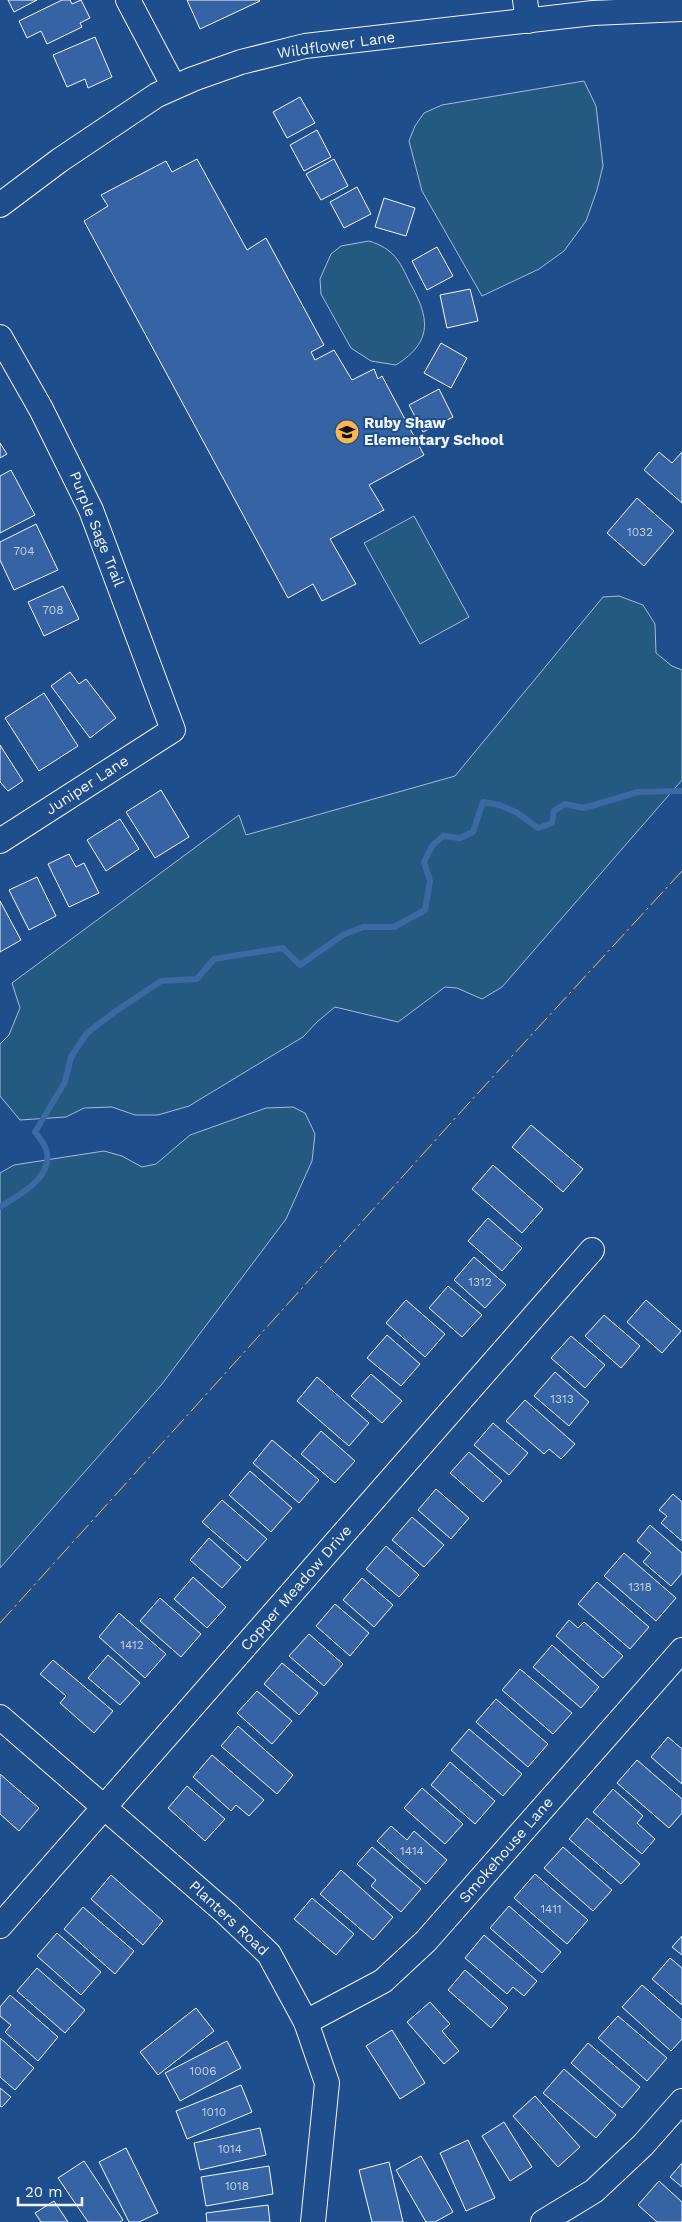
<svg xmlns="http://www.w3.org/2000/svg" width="682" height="2222" font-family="'Work Sans',sans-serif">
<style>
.green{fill:#245a82;stroke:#a8bbd7}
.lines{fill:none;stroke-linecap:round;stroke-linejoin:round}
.stream{stroke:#3b69a3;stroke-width:6}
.building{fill:#3563a3;stroke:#f2f6ff}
.minor-casing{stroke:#f2f6ff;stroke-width:26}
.minor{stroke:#1f4e8c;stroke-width:24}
.power{stroke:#ffb74d;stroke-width:1;stroke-dasharray:18 4 2.5 4;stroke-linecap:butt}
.labels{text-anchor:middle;stroke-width:4;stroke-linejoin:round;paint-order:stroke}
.number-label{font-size:12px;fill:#c3d1e8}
.street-label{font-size:15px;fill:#f2f6ff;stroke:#1f4e8c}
.poi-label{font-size:15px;font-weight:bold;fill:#f2f6ff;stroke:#1f4e8c;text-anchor:start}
</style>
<rect width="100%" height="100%" fill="#1f4e8c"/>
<g class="green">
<polygon points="584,81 596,106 603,166 597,190 586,221 564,251 539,269 482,296 422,191 409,141 415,126 424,113 442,105"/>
<path d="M 369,241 C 394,249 399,260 410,283 C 429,317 434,341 396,365 L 371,361 L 351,348 L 321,294 L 320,279 L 331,254 L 341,246 Z"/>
<polygon points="414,516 469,617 420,644 364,543"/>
<polygon points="619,596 643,605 655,624 656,653 672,666 682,670 682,780 502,987 482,999 457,988 445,987 398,1022 335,1007 317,1022 303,1037 189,1106 158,1115 135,1115 112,1107 84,1108 66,1117 20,1120 0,1096 0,1044 9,1035 20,1008 12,983 239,815 246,835 455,776 603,597"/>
<polygon points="293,1107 305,1113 315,1134 312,1161 286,1219 162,1384 0,1568 0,1173 14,1165 104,1151 122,1156 142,1167 156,1164 190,1135 266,1108"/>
</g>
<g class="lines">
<path class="stream" d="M 0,1207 C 19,1195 55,1177 46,1149 C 44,1144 39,1137 35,1132 L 65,1082 L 71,1057 L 87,1033 L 116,1011 L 161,981 L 197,979 L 214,959 L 283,948 L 300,965 L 343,935 L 363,927 L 394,927 L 425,910 L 430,881 L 424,862 L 432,846 L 443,836 L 460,838 L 473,832 L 483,802 L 499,805 L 516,812 L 538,828 L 552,823 L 554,811 L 565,804 L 584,808 L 638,792 L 682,791"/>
</g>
<g class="building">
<polygon points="8,0 37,0 14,12"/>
<polygon points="62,0 70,0 72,4 81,0 90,18 80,23 82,27 47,44 41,31 27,38 19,21"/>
<polygon points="187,0 259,0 260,1 200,29"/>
<polygon points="95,37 112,77 88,88 85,79 67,87 53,55"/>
<polygon points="300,97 315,123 287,138 273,112"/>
<polygon points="317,130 331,157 304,171 290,145"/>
<polygon points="197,159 247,250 266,238 324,345 311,352 315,360 334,350 352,380 374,369 378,379 382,376 424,455 369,485 384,510 330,539 356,584 322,601 313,584 288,598 84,221 108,206 101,195 166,161 172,172"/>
<polygon points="334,159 348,186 321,200 306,174"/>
<polygon points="357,187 371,214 344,228 330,202"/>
<polygon points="384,198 415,208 406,236 375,227"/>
<polygon points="437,247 453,276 427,290 412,261"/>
<polygon points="470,289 478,321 447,328 440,295"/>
<polygon points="441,343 467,358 451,388 424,373"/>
<polygon points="439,389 453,417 423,432 409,405"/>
<polygon points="0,443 7,454 0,458"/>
<polygon points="659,452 672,463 682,452 682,503 644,470"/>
<polygon points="11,470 35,515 0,533 0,476"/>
<polygon points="637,498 674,531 644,566 607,533"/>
<polygon points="36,524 58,570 14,590 0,560 0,542"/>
<polygon points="63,586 79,619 44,636 28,602"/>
<polygon points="70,672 79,684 86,679 116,718 90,738 51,686"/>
<polygon points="44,693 78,746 39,771 5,718"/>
<polygon points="0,745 23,781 8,791 0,782"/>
<polygon points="161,790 189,837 155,858 126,812"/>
<polygon points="120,819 139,849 106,871 87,840"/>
<polygon points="69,854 76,867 84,863 99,893 69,907 48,864"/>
<polygon points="37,877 56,916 29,930 9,890"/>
<polygon points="0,901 21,940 0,952"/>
<polygon points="531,1125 583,1169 563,1192 512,1147"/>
<polygon points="493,1165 543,1209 522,1233 472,1189"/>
<polygon points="488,1218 522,1248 502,1271 468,1241"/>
<polygon points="474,1257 506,1285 485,1308 454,1280"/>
<polygon points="448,1286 482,1315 462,1337 429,1308"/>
<polygon points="406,1300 445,1334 425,1357 386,1323"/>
<polygon points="646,1300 681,1331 662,1353 627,1322"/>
<polygon points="604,1315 640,1346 621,1368 585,1336"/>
<polygon points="387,1335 420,1364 401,1386 367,1358"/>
<polygon points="571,1336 605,1365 585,1388 551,1358"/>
<polygon points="555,1372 589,1402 569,1426 534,1396"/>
<polygon points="371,1374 402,1401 382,1423 351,1396"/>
<polygon points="317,1377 369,1423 349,1446 297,1401"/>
<polygon points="525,1400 575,1444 561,1459 549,1449 544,1454 506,1421"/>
<polygon points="493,1423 528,1453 509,1475 474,1445"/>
<polygon points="321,1431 355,1461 335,1483 301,1454"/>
<polygon points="272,1440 319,1480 299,1503 253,1463"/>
<polygon points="469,1452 502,1481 483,1502 450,1473"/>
<polygon points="250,1471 292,1508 271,1532 229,1495"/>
<polygon points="436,1489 469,1518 451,1539 418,1510"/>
<polygon points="673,1494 682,1502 682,1541 661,1523 667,1516 659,1510"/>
<polygon points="222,1500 267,1539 247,1561 202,1522"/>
<polygon points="412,1517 444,1545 424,1567 392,1540"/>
<polygon points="650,1525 682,1553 682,1573 671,1586 643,1562 651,1553 637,1541"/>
<polygon points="209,1538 241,1567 222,1588 190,1560"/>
<polygon points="386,1546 419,1575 399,1597 366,1569"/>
<polygon points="624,1553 676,1598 656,1621 604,1576"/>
<polygon points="193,1577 226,1607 207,1628 174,1599"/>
<polygon points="362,1578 393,1605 374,1627 343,1600"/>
<polygon points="597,1582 649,1627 630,1649 578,1604"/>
<polygon points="160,1598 201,1634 181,1657 140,1621"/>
<polygon points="335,1604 369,1633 350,1656 316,1626"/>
<polygon points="119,1613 166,1654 145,1678 99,1637"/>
<polygon points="569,1620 578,1628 584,1622 623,1656 603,1678 556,1636"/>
<polygon points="309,1634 343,1664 324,1686 289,1656"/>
<polygon points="552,1645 599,1687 581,1708 533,1667"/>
<polygon points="108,1655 140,1683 120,1705 88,1678"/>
<polygon points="53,1660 113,1711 94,1733 60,1703 66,1696 40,1674"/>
<polygon points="282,1663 318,1693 299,1715 264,1684"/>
<polygon points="520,1669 572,1713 553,1734 502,1690"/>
<polygon points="257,1691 292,1721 272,1744 237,1713"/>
<polygon points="496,1699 548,1744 528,1767 476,1722"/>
<polygon points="238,1726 293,1775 277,1794 221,1746"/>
<polygon points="469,1729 522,1774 503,1796 451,1750"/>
<polygon points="668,1737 682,1749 682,1784 651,1757"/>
<polygon points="212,1755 264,1800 249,1816 236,1805 231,1811 193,1777"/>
<polygon points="637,1760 682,1799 682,1813 669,1828 617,1783"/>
<polygon points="450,1762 495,1801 475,1824 431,1785"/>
<polygon points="0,1774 39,1808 19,1831 0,1814"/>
<polygon points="187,1786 225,1819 205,1841 168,1808"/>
<polygon points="422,1788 463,1824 445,1844 404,1808"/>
<polygon points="613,1789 643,1816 637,1823 655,1839 642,1854 593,1812"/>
<polygon points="587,1818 640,1864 621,1884 569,1839"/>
<polygon points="391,1826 407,1840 414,1831 447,1860 426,1884 377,1841"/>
<polygon points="372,1847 421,1889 401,1912 371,1886 376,1880 357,1864"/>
<polygon points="563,1847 612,1890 593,1911 544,1868"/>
<polygon points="341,1870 393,1917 373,1940 320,1894"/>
<polygon points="535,1874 588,1920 567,1944 514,1898"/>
<polygon points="111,1875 163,1921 143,1945 91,1899"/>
<polygon points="312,1898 354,1934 336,1955 294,1919"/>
<polygon points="509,1906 561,1952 542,1973 490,1928"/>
<polygon points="83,1907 134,1951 115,1974 64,1929"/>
<polygon points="57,1933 101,1972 81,1995 37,1956"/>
<polygon points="484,1935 537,1981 524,1996 513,1987 507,1994 465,1958"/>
<polygon points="682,1936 682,1955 672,1947"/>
<polygon points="670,1958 682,1968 682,2005 652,1979"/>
<polygon points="37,1968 85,2010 65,2033 17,1991"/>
<polygon points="465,1970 508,2008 491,2028 448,1990"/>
<polygon points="642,1985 682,2020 682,2039 671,2051 622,2007"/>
<polygon points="10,1995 58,2037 38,2061 5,2032 11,2025 0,2016 0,2007"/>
<polygon points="430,2002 450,2024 442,2031 459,2051 444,2064 407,2022"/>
<polygon points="196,2008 214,2031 158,2075 140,2052"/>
<polygon points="618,2016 667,2058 647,2081 598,2038"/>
<polygon points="392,2030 425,2083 400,2099 366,2046"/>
<polygon points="0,2038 34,2068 15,2090 0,2077"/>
<polygon points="227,2041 241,2068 180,2101 165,2073"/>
<polygon points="588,2043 640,2087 622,2108 571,2063"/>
<polygon points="564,2069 616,2115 596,2138 543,2093"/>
<polygon points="241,2085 252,2112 187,2139 176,2111"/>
<polygon points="0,2088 11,2097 2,2107 0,2106"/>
<polygon points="535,2096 580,2147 558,2167 513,2116"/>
<polygon points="504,2122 532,2167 510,2181 482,2136"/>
<polygon points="260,2128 266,2155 200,2170 194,2143"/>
<polygon points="468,2140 495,2198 466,2211 440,2153"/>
<polygon points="126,2148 158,2213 139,2222 129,2222 99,2162"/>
<polygon points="421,2156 453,2212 435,2222 426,2222 396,2170"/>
<polygon points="84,2161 123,2220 120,2222 88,2222 58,2178"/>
<polygon points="389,2162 403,2222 372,2222 359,2170"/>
<polygon points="682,2163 682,2187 670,2177"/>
<polygon points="269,2166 273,2194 206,2206 201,2177"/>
<polygon points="659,2181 682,2202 682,2222 657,2222 638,2205"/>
<polygon points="54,2201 68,2222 41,2222 35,2213"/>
<polygon points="268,2205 270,2222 207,2222 206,2213"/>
</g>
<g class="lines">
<defs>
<g id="minor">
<polyline points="128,0 174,87"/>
<polyline points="525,0 528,21"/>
<polyline points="0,205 60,160 157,95 193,79 241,62 305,46 593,13 682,9"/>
<polyline points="0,337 41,409 91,510 173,730 0,841"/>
<polyline points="0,1717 226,1913 269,1954 306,2022 327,2083 313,2222"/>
<polyline points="0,1926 592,1250"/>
<polyline points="306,2022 383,1981 426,1941 682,1650"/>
<polyline points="543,2222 594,2191 643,2145 682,2101"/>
</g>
</defs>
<use href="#minor" class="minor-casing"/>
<use href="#minor" class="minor"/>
<polyline class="power" points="0,1623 468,1104 682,871"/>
</g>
<defs>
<symbol id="school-disc" viewBox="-11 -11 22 22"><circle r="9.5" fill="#ffb74d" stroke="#1f4e8c"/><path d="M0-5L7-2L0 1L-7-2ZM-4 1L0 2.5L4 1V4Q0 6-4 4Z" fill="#111"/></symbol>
</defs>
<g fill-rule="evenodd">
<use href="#school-disc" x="333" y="418" width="28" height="28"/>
</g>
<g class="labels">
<g class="number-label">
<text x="640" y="536">1032</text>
<text x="24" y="555">704</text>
<text x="53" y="614">708</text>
<text x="480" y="1286">1312</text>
<text x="562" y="1403">1313</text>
<text x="640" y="1591">1318</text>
<text x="132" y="1649">1412</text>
<text x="412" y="1855">1414</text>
<text x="551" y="1913">1411</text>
<text x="203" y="2075">1006</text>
<text x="214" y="2116">1010</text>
<text x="230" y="2153">1014</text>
<text x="237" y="2190">1018</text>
</g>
<g class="street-label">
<text transform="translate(336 45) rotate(-8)" y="5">Wildflower Lane</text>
<text transform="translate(97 529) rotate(68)" y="5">Purple Sage Trail</text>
<text transform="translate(87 785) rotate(-33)" y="5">Juniper Lane</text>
<text transform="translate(296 1588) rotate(-49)" y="5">Copper Meadow Drive</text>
<text transform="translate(506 1850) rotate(-49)" y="5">Smokehouse Lane</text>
<text transform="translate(229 1918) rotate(43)" y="5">Planters Road</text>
</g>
<g class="poi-label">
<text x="364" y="428">Ruby Shaw<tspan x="364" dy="17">Elementary School</tspan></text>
</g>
</g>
<path d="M18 2197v8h64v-8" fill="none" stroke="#f2f6ff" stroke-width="2.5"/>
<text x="25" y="2197" font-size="15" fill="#f2f6ff" stroke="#1f4e8c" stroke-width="4" paint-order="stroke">20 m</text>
</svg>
